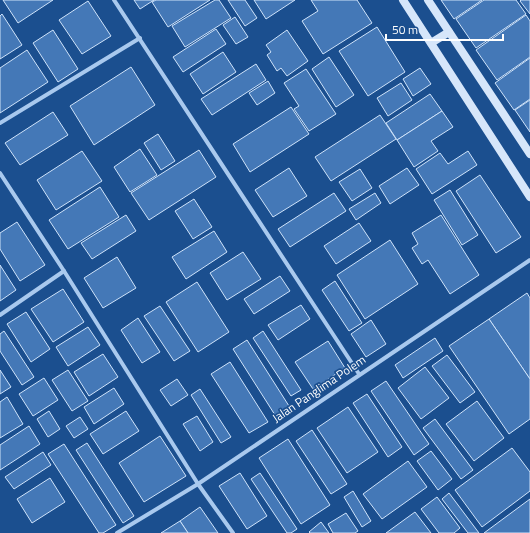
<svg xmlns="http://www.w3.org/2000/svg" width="530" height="533" font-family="'Titillium Web',sans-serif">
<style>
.building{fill:#4478b7;stroke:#cfe3fa}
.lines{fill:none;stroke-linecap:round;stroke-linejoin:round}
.street{stroke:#a9c9ee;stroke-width:4}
.secondary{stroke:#d6e6fa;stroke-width:8}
.labels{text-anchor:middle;stroke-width:3.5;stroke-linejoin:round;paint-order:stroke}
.street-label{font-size:12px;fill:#fff;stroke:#1b4f8f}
</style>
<rect width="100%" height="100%" fill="#1b4f8f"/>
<g class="building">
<polygon points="3,0 53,0 18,23"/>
<polygon points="134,0 154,0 140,9"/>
<polygon points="156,0 210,0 168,27 152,2"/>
<polygon points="215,0 219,0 231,18 185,47 172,26"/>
<polygon points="228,0 245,0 257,18 245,26"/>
<polygon points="254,0 295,0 266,19"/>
<polygon points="311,0 357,0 372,23 323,54 302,21 318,11"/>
<polygon points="441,0 482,0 454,19"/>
<polygon points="484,0 516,0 526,14 476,48 456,19"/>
<polygon points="521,0 530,0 530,14 520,1"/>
<polygon points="88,1 111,36 82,54 59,20"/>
<polygon points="2,14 22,45 0,59 0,16"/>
<polygon points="526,15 530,21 530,57 497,80 476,50"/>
<polygon points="235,17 248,37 236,44 223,25"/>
<polygon points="377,27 405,72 368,96 339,51"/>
<polygon points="216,29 226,44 183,72 173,57"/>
<polygon points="53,30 78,69 58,82 33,43"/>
<polygon points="287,30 308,61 287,76 281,68 277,71 267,55 271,52 266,45"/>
<polygon points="27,50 48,82 0,113 0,68"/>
<polygon points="223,52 236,72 203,94 190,74"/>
<polygon points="329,57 354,95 336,107 312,69"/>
<polygon points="530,58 530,99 514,110 495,83"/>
<polygon points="256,64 266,80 212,115 201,99"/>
<polygon points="131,67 155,105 94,145 70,106"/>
<polygon points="420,68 431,84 413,96 403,79"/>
<polygon points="306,69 336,114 309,131 294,109 299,106 284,83"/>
<polygon points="268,81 275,93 257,105 249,93"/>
<polygon points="401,83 412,100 388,116 377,98"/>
<polygon points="430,94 442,111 397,140 386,123"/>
<polygon points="530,100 530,132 515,110"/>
<polygon points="291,107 309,134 250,172 233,144"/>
<polygon points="442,111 453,127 431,141 438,151 414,167 397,140"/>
<polygon points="53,112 68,135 20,165 5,143"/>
<polygon points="380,115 396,139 331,181 315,157"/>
<polygon points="158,134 175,161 161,170 144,143"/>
<polygon points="140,149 157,175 130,192 114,167"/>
<polygon points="199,150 216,177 149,220 131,193"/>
<polygon points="82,151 102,181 56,210 37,180"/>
<polygon points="468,151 477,165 432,194 416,169 440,153 448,164"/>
<polygon points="289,168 307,196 273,217 255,190"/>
<polygon points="407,168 419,185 390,204 379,186"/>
<polygon points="360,169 372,188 352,201 339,182"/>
<polygon points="480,175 521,237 496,253 456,191"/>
<polygon points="100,187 119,217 68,249 49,220"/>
<polygon points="450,190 478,235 462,245 434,200"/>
<polygon points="334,193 346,211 290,247 278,229"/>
<polygon points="375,193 381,203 356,220 349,209"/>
<polygon points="194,199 212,227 193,239 175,211"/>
<polygon points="126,215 136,231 92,259 81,243"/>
<polygon points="441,215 479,275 450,294 428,260 422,264 412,248 418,244 412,233"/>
<polygon points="17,222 45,265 20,281 0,249 0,233"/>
<polygon points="359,223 371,241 336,264 324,246"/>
<polygon points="214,231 227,252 186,279 172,257"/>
<polygon points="390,240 418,284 365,319 337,275"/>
<polygon points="243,252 261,279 227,300 210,273"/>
<polygon points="117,257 136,288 103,308 84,278"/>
<polygon points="0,265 16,290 0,301"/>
<polygon points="280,276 290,291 254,314 244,299"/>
<polygon points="335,281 362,323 349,331 322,290"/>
<polygon points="197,282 229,332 198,352 166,302"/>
<polygon points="63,289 84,322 53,342 31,309"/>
<polygon points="527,293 530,298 530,379 489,319"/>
<polygon points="301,305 310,319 278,340 268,325"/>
<polygon points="160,306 190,351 174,361 144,316"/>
<polygon points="26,312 50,349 31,362 7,324"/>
<polygon points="138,318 160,352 142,363 121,330"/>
<polygon points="489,319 530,379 530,419 509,434 449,346"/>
<polygon points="371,320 386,344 366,357 351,334"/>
<polygon points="88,327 100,345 68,366 56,347"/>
<polygon points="4,331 34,377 22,385 0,351 0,334"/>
<polygon points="263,331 301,390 291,396 253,338"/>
<polygon points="435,338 443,351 403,378 395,365"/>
<polygon points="247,340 289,406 275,415 233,349"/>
<polygon points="328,341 345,368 313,389 295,362"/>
<polygon points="103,354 118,377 89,396 74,372"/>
<polygon points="447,355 475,392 460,403 432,366"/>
<polygon points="230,362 268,422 249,433 211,374"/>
<polygon points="425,367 449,398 421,419 398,388"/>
<polygon points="0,370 11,387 0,394"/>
<polygon points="68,370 88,401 72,411 52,380"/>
<polygon points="44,378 58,400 33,416 19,394"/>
<polygon points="177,379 188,395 171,406 160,390"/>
<polygon points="386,381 429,444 414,455 371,391"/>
<polygon points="114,388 124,404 94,424 84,407"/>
<polygon points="200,389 231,437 221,443 191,395"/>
<polygon points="367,394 402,447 388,457 353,403"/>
<polygon points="7,397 23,424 0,438 0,402"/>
<polygon points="477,401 504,438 474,461 446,424"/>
<polygon points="348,407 378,452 347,473 317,428"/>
<polygon points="49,411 60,429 48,437 37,419"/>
<polygon points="126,411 139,431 103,454 90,434"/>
<polygon points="197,416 213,442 200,451 183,424"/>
<polygon points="80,417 88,429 74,438 66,426"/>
<polygon points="435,419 473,470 461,479 423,428"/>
<polygon points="29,426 40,444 0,470 0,445"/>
<polygon points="312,430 347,484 331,494 296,441"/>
<polygon points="160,436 186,476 144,502 119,463"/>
<polygon points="288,439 330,505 301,524 259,458"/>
<polygon points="87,443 134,516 123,523 76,450"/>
<polygon points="64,444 116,525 103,533 99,533 48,454"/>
<polygon points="512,448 530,472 530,491 482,527 455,490"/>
<polygon points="431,451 452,479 438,490 417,461"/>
<polygon points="43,452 51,465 14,489 5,477"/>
<polygon points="408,461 427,487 382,519 363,494"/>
<polygon points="240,473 267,516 247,529 219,486"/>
<polygon points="260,473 297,529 291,533 287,533 251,479"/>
<polygon points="50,478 65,502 32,523 17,499"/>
<polygon points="353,491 371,521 362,527 344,497"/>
<polygon points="449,493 479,533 468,533 442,499"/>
<polygon points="437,497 460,528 454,533 439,533 421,509"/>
<polygon points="530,499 530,533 484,533"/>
<polygon points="200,507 218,533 188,533 180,521"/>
<polygon points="415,512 431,533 386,533"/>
<polygon points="346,513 358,531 355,533 333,533 328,524"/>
<polygon points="180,521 188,533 161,533"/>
<polygon points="321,522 329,533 310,533 309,532"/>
</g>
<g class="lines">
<g class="street">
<polyline points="114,0 359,374"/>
<polyline points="0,123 140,38"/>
<polyline points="0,173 64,271 198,484 233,533"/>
<polyline points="0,315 64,271"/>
<polyline points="117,533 198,484 530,260"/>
</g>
<g class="secondary">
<polyline points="403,0 530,197"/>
<polyline points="428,0 530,154"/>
<polyline points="431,43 449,32"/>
</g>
</g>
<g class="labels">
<g class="street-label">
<text transform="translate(319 389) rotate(-34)" y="4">Jalan Panglima Polem</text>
</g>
</g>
<path d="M386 34v6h117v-6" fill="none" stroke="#ffffff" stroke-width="2"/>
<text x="392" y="34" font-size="12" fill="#ffffff" stroke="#1b4f8f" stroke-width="3" paint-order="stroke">50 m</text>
</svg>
